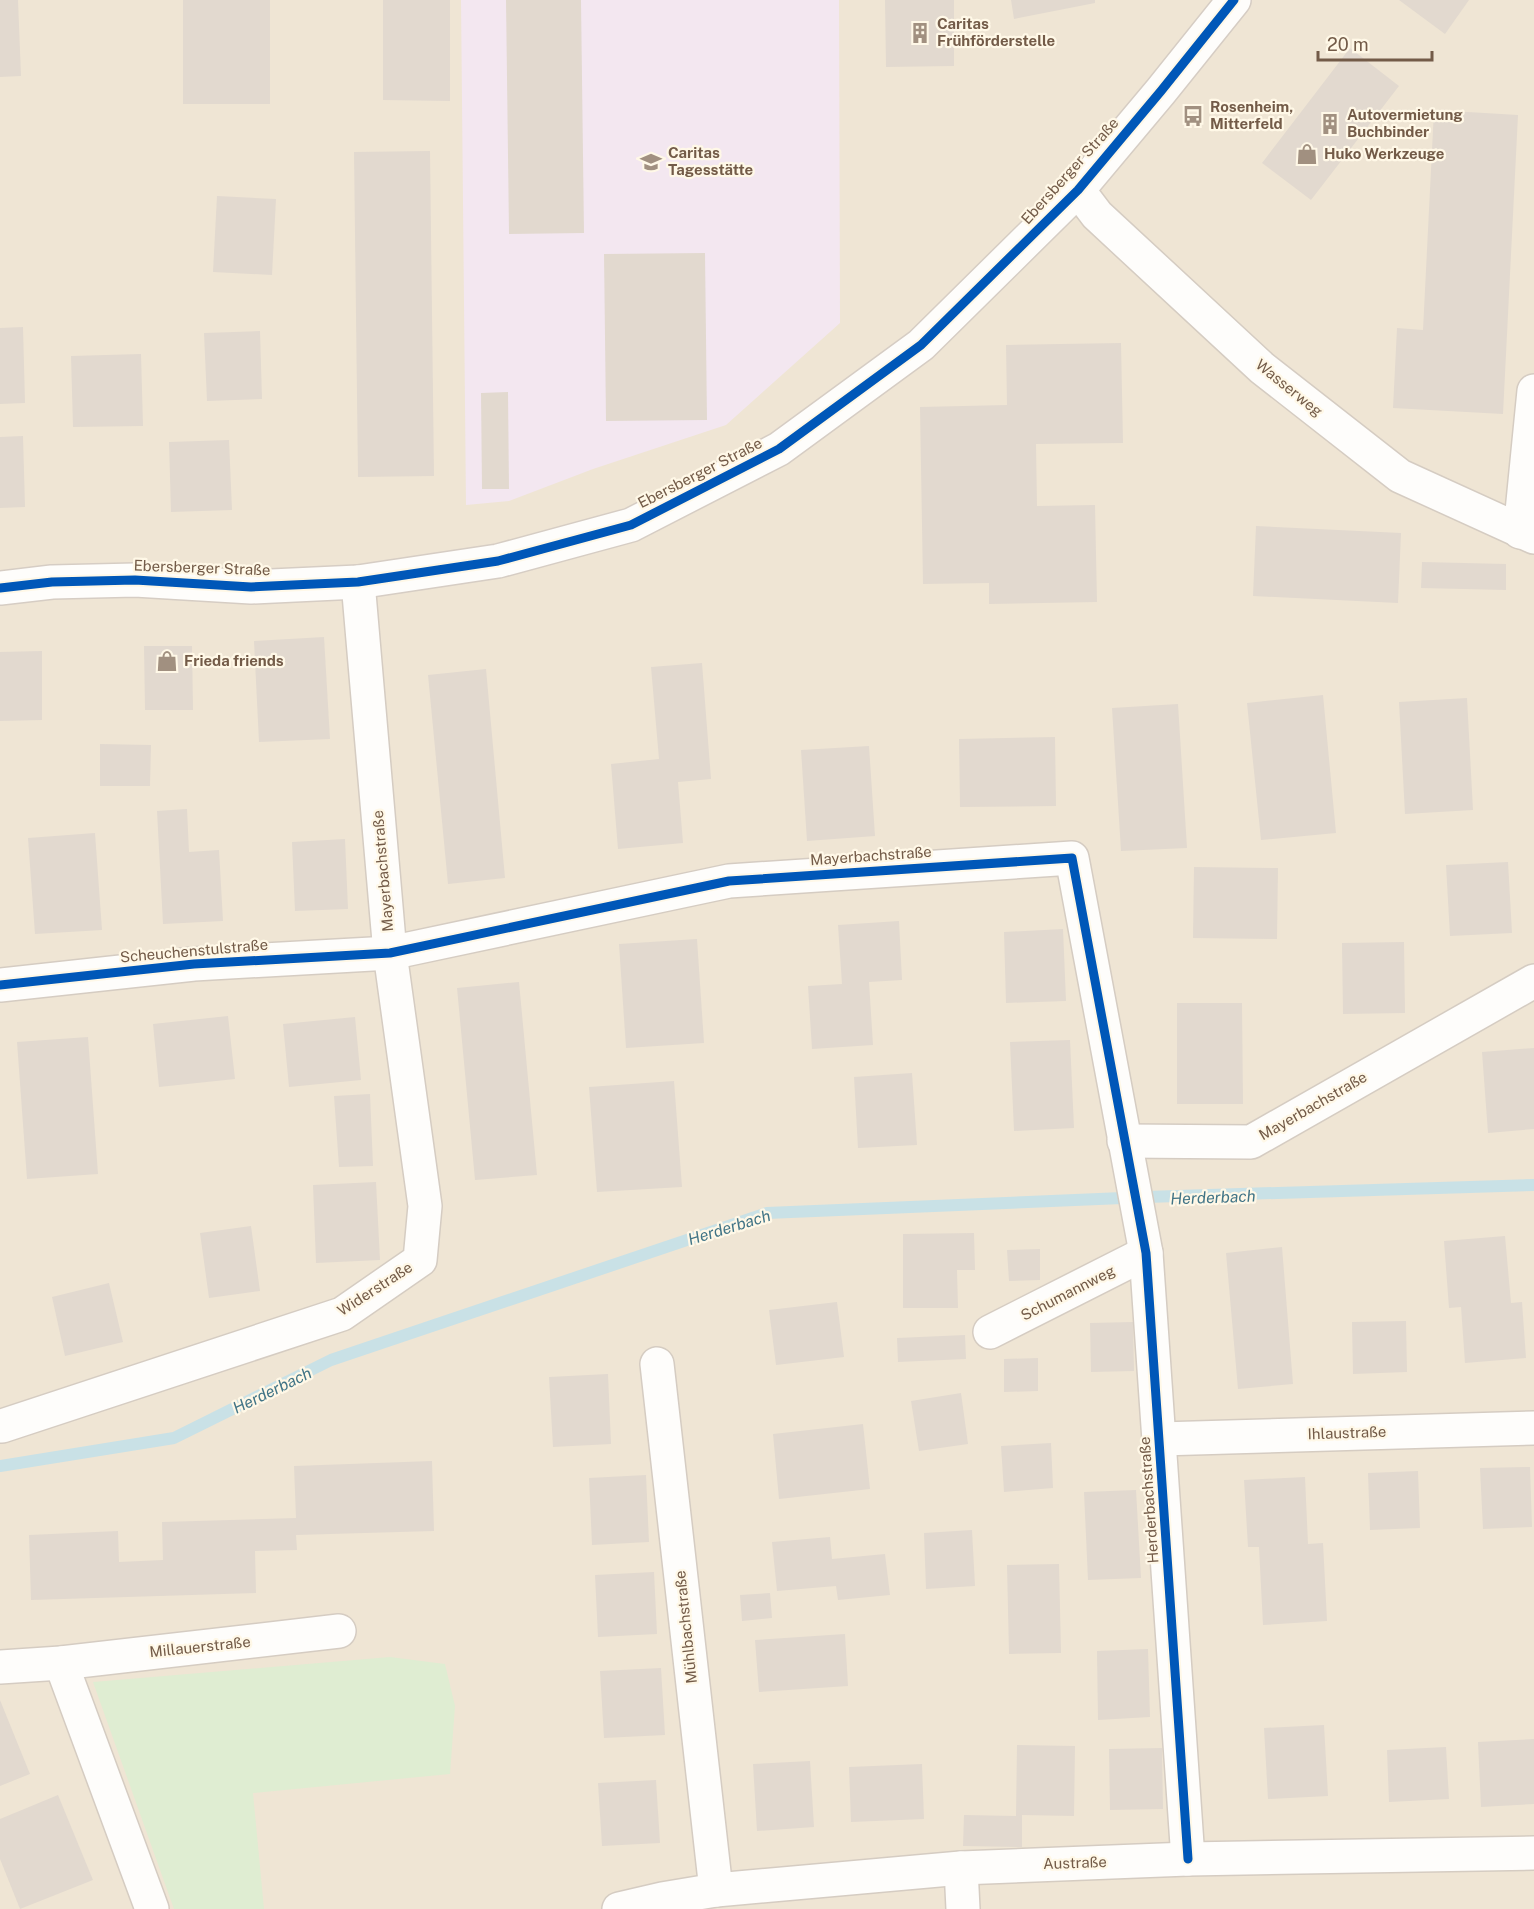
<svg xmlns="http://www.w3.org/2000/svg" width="1534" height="1909" font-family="'Public Sans',sans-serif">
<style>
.residential{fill:#efe5d4}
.education{fill:#f3e7f0}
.green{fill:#dfedd2}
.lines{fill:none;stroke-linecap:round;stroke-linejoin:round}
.stream{stroke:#c9e1e6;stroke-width:12}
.building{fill:#e2d9cf}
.street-casing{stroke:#d5ccc2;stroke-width:36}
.secondary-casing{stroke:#d6cdc4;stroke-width:36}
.street{stroke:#fefdfb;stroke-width:33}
.secondary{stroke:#fefdfb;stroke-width:33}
.cycleway-casing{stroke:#fff8e7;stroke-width:13}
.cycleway{stroke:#0057b8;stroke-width:9}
.labels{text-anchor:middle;stroke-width:4.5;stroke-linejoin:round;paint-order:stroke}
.poi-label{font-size:15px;font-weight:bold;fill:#735b48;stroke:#fff8e7;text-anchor:start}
.street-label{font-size:15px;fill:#735b48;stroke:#fff8e7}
.water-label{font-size:16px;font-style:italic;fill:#417486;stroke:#fff8e7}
</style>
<rect width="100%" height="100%" fill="#f6f1e7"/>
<rect class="residential" x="0" y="0" width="1534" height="1909"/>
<polygon class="education" points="461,0 839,0 840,323 726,425 593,469 509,501 466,505"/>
<polygon class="green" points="390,1657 445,1664 455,1706 450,1774 253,1793 264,1909 174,1909 93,1682"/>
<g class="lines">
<polyline class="stream" points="0,1466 174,1438 331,1360 767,1213 1146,1197 1534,1185"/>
</g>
<g class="building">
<polygon points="0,0 18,0 21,76 0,77"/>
<rect x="183" y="0" width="87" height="104"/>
<polygon points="383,0 450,0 450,101 383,100"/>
<polygon points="506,0 581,0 584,233 509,234"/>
<polygon points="885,0 954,0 954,66 886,67"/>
<polygon points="1011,0 1095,0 1095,3 1014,19"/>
<polygon points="1399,0 1469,0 1445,34"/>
<polygon points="1350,48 1399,86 1311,200 1262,163"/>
<polygon points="1434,110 1518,115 1503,414 1393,408 1397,328 1423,330"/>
<polygon points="430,151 434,476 358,477 354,152"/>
<polygon points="217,196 276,199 272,275 213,272"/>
<polygon points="705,253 707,420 606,421 604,254"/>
<polygon points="23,327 25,403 0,404 0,328"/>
<polygon points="260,331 262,399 207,401 204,333"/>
<polygon points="1121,343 1123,443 1036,444 1037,506 1095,505 1097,602 989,604 989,583 923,584 920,407 1007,405 1006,345"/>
<polygon points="141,354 143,426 73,427 71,356"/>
<polygon points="508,392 509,489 482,489 481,393"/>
<polygon points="23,436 25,507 0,508 0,437"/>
<polygon points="229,440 232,510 171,512 169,442"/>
<polygon points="1256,526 1401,533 1398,603 1253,596"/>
<polygon points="1422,562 1506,564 1506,590 1421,588"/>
<polygon points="324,637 330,739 259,742 254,641"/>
<polygon points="144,646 192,646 193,710 145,710"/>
<polygon points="42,651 42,720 0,721 0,652"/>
<polygon points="702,663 711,779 678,782 683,843 618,849 611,764 659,759 651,667"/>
<polygon points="486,669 505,878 448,884 428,675"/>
<polygon points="1323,695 1336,833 1261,840 1247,703"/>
<polygon points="1467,698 1473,810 1405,814 1399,702"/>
<polygon points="1178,704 1187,848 1121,851 1112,708"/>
<polygon points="1055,737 1056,806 960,807 959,739"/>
<polygon points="100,744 151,745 150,786 100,786"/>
<polygon points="869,746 875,836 807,841 801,750"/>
<polygon points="187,809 189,852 219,850 223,921 163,924 157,811"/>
<polygon points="95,833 102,930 35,934 28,838"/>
<polygon points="345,839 348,909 295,911 292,842"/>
<polygon points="1508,862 1512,933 1450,936 1446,865"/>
<polygon points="1194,867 1278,868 1277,939 1193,938"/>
<polygon points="899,921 902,980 869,982 873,1045 812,1049 808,986 842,984 838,925"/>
<polygon points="1063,929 1066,1001 1006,1003 1004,932"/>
<polygon points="697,939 704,1043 626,1048 619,944"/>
<polygon points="1404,942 1405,1013 1343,1014 1342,943"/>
<polygon points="519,982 537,1175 475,1180 457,988"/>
<polygon points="1177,1003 1242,1003 1243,1104 1177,1104"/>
<polygon points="228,1016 235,1079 159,1087 153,1024"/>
<polygon points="355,1017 361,1080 289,1087 283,1024"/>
<polygon points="88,1037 98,1174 27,1179 17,1042"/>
<polygon points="1070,1040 1074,1128 1014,1131 1010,1042"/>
<polygon points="1534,1048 1534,1129 1488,1133 1482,1052"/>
<polygon points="912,1073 917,1145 858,1148 854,1077"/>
<polygon points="674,1081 682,1187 597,1192 589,1087"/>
<polygon points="370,1094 373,1166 339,1167 334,1096"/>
<polygon points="376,1182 380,1260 316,1263 313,1185"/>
<polygon points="251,1226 260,1291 209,1298 200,1233"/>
<polygon points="974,1233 975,1270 957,1270 958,1308 903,1308 903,1234"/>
<polygon points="1505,1236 1511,1303 1522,1302 1526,1358 1465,1363 1461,1307 1449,1308 1444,1241"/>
<polygon points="1282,1247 1293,1384 1238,1389 1226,1253"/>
<polygon points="1040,1249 1040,1280 1009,1281 1007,1250"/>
<polygon points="109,1283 123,1342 65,1356 52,1297"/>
<polygon points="837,1302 844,1357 776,1365 769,1310"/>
<polygon points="1406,1321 1407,1372 1353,1374 1352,1322"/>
<polygon points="1133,1322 1134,1371 1091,1372 1090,1323"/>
<polygon points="965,1335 966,1359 898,1362 897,1338"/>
<polygon points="1038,1358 1038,1391 1004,1392 1004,1359"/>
<polygon points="608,1374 611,1444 553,1447 549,1377"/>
<polygon points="961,1393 968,1444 919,1451 911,1401"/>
<polygon points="863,1424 870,1489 779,1499 773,1434"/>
<polygon points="1051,1443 1053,1488 1004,1492 1001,1446"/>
<polygon points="432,1461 434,1531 296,1535 297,1550 255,1551 256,1593 31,1600 29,1535 118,1531 119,1562 163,1560 162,1522 296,1518 294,1466"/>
<polygon points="1530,1467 1532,1527 1483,1529 1480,1468"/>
<polygon points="1418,1471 1420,1528 1370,1530 1368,1473"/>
<polygon points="646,1475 649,1542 592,1545 589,1478"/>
<polygon points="1305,1477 1308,1544 1323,1543 1327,1621 1263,1625 1259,1547 1248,1547 1244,1480"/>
<polygon points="1136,1490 1141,1578 1088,1580 1084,1492"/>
<polygon points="972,1530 975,1586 926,1589 924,1533"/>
<polygon points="830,1537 832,1559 885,1554 890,1595 838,1600 836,1586 777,1591 772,1542"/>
<polygon points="1059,1564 1061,1653 1009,1654 1007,1565"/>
<polygon points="654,1572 657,1634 598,1637 595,1575"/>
<polygon points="770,1593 772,1618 742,1621 740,1595"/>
<polygon points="845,1634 848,1686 759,1692 755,1640"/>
<polygon points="1148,1649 1150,1717 1098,1720 1097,1651"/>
<polygon points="661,1668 665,1735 604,1738 600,1671"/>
<polygon points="0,1700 30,1774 0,1786"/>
<polygon points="1324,1725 1328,1796 1268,1799 1264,1728"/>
<polygon points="1534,1739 1534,1804 1481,1807 1478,1742"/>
<polygon points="1017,1745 1075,1746 1074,1816 1022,1815 1022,1847 963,1846 964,1815 1016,1816"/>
<polygon points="1446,1747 1449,1799 1389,1802 1387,1750"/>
<polygon points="1162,1748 1163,1809 1110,1810 1109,1749"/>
<polygon points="810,1761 814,1827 757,1831 753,1764"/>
<polygon points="922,1764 924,1819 851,1822 849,1767"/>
<polygon points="656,1780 660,1843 602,1846 598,1783"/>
<polygon points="58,1795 93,1880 20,1909 0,1859 0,1819"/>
</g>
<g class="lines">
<defs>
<g id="street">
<polyline points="1078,190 1097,215 1262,368 1400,476 1534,537"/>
<polyline points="1520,532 1534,391"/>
<polyline points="0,985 194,964 390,953 729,881 1072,858 1146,1253 1188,1859"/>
<polyline points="1124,1141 1251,1142 1534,981"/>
<polyline points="990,1332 1146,1253"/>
<polyline points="657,1364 716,1890"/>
<polyline points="2,1426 342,1314 420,1260 425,1206 390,953 358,582"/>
<polyline points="1160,1439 1534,1428"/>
<polyline points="61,1663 152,1909"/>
<polyline points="0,1667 61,1663 339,1631"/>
<polyline points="961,1868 963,1909"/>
<polyline points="619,1909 662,1899 716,1890 961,1868 1188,1859 1534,1853"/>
</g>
<polyline id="secondary" points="0,588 52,582 135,580 251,587 358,582 498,561 631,525 779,449 921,345 1078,190 1161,91 1234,0"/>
</defs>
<use href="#street" class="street-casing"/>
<use href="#secondary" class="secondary-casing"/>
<use href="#street" class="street"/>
<use href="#secondary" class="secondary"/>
<defs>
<g id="cycleway">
<polyline points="0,588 52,582 135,580 251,587 358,582 498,561 631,525 779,449 921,345 1078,190 1161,91 1234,0"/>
<polyline points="0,985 194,964 390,953 729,881 1072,858 1146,1253 1188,1859"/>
</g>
</defs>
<use href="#cycleway" class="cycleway-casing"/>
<use href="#cycleway" class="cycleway"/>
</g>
<defs>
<symbol id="building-bare" viewBox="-9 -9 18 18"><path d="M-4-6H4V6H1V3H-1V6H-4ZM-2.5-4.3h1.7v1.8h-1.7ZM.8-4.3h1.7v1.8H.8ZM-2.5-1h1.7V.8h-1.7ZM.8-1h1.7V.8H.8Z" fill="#a19080" stroke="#fff8e7" stroke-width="2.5" paint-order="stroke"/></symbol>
<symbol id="bus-bare" viewBox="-9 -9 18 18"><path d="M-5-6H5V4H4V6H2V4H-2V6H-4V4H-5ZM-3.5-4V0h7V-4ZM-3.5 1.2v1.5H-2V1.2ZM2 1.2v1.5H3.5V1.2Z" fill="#a19080" stroke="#fff8e7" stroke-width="2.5" paint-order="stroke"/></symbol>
<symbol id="shop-bare" viewBox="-9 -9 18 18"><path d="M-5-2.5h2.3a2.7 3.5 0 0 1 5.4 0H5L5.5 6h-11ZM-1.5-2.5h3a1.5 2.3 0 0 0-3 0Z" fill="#a19080" stroke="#fff8e7" stroke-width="2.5" paint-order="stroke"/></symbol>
<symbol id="school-bare" viewBox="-9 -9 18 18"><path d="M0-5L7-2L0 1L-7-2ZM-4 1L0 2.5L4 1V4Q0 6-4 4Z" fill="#a19080" stroke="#fff8e7" stroke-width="2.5" paint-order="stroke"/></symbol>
</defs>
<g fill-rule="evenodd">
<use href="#building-bare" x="905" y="18" width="30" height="30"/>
<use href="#bus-bare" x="1178" y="101" width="30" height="30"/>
<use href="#building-bare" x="1315" y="109" width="30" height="30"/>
<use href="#shop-bare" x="1292" y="139" width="30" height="30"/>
<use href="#school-bare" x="636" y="147" width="30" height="30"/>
<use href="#shop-bare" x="152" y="646" width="30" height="30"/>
</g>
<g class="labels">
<g class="poi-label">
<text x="937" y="29">Caritas<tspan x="937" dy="17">Frühförderstelle</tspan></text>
<text x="1210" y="112">Rosenheim,<tspan x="1210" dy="17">Mitterfeld</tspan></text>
<text x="1347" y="120">Autovermietung<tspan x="1347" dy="17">Buchbinder</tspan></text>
<text x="668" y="158">Caritas<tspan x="668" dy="17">Tagesstätte</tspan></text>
<text x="1324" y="159">Huko Werkzeuge</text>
<text x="184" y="666">Frieda friends</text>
</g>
<g class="street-label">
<text transform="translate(1070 171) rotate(-48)" y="5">Ebersberger Straße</text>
<text transform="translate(1289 388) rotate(39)" y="5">Wasserweg</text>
<text transform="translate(700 473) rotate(-27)" y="5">Ebersberger Straße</text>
<text transform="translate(202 568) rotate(2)" y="5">Ebersberger Straße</text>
<text transform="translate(871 856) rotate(-4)" y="5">Mayerbachstraße</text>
<text transform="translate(383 871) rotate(-95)" y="5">Mayerbachstraße</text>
<text transform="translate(194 951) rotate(-5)" y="5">Scheuchenstulstraße</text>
<text transform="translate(1313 1106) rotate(-30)" y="5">Mayerbachstraße</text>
<text transform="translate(375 1289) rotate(-33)" y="5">Widerstraße</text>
<text transform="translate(1068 1293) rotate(-27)" y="5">Schumannweg</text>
<text transform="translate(1347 1433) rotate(-2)" y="5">Ihlaustraße</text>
<text transform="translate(1149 1500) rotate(-94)" y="5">Herderbachstraße</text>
<text transform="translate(686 1627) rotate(-96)" y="5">Mühlbachstraße</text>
<text transform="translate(200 1647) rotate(-6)" y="5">Millauerstraße</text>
<text transform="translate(1075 1863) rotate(-2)" y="5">Austraße</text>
</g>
<g class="water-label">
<text transform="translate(1213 1197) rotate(-2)" y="6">Herderbach</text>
<text transform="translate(729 1227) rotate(-17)" y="6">Herderbach</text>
<text transform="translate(272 1390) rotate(-26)" y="6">Herderbach</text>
</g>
</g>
<path d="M1318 51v9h114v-9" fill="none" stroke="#735b48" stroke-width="3"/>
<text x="1327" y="51" font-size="18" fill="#735b48" stroke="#fff8e7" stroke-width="4.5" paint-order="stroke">20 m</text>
</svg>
